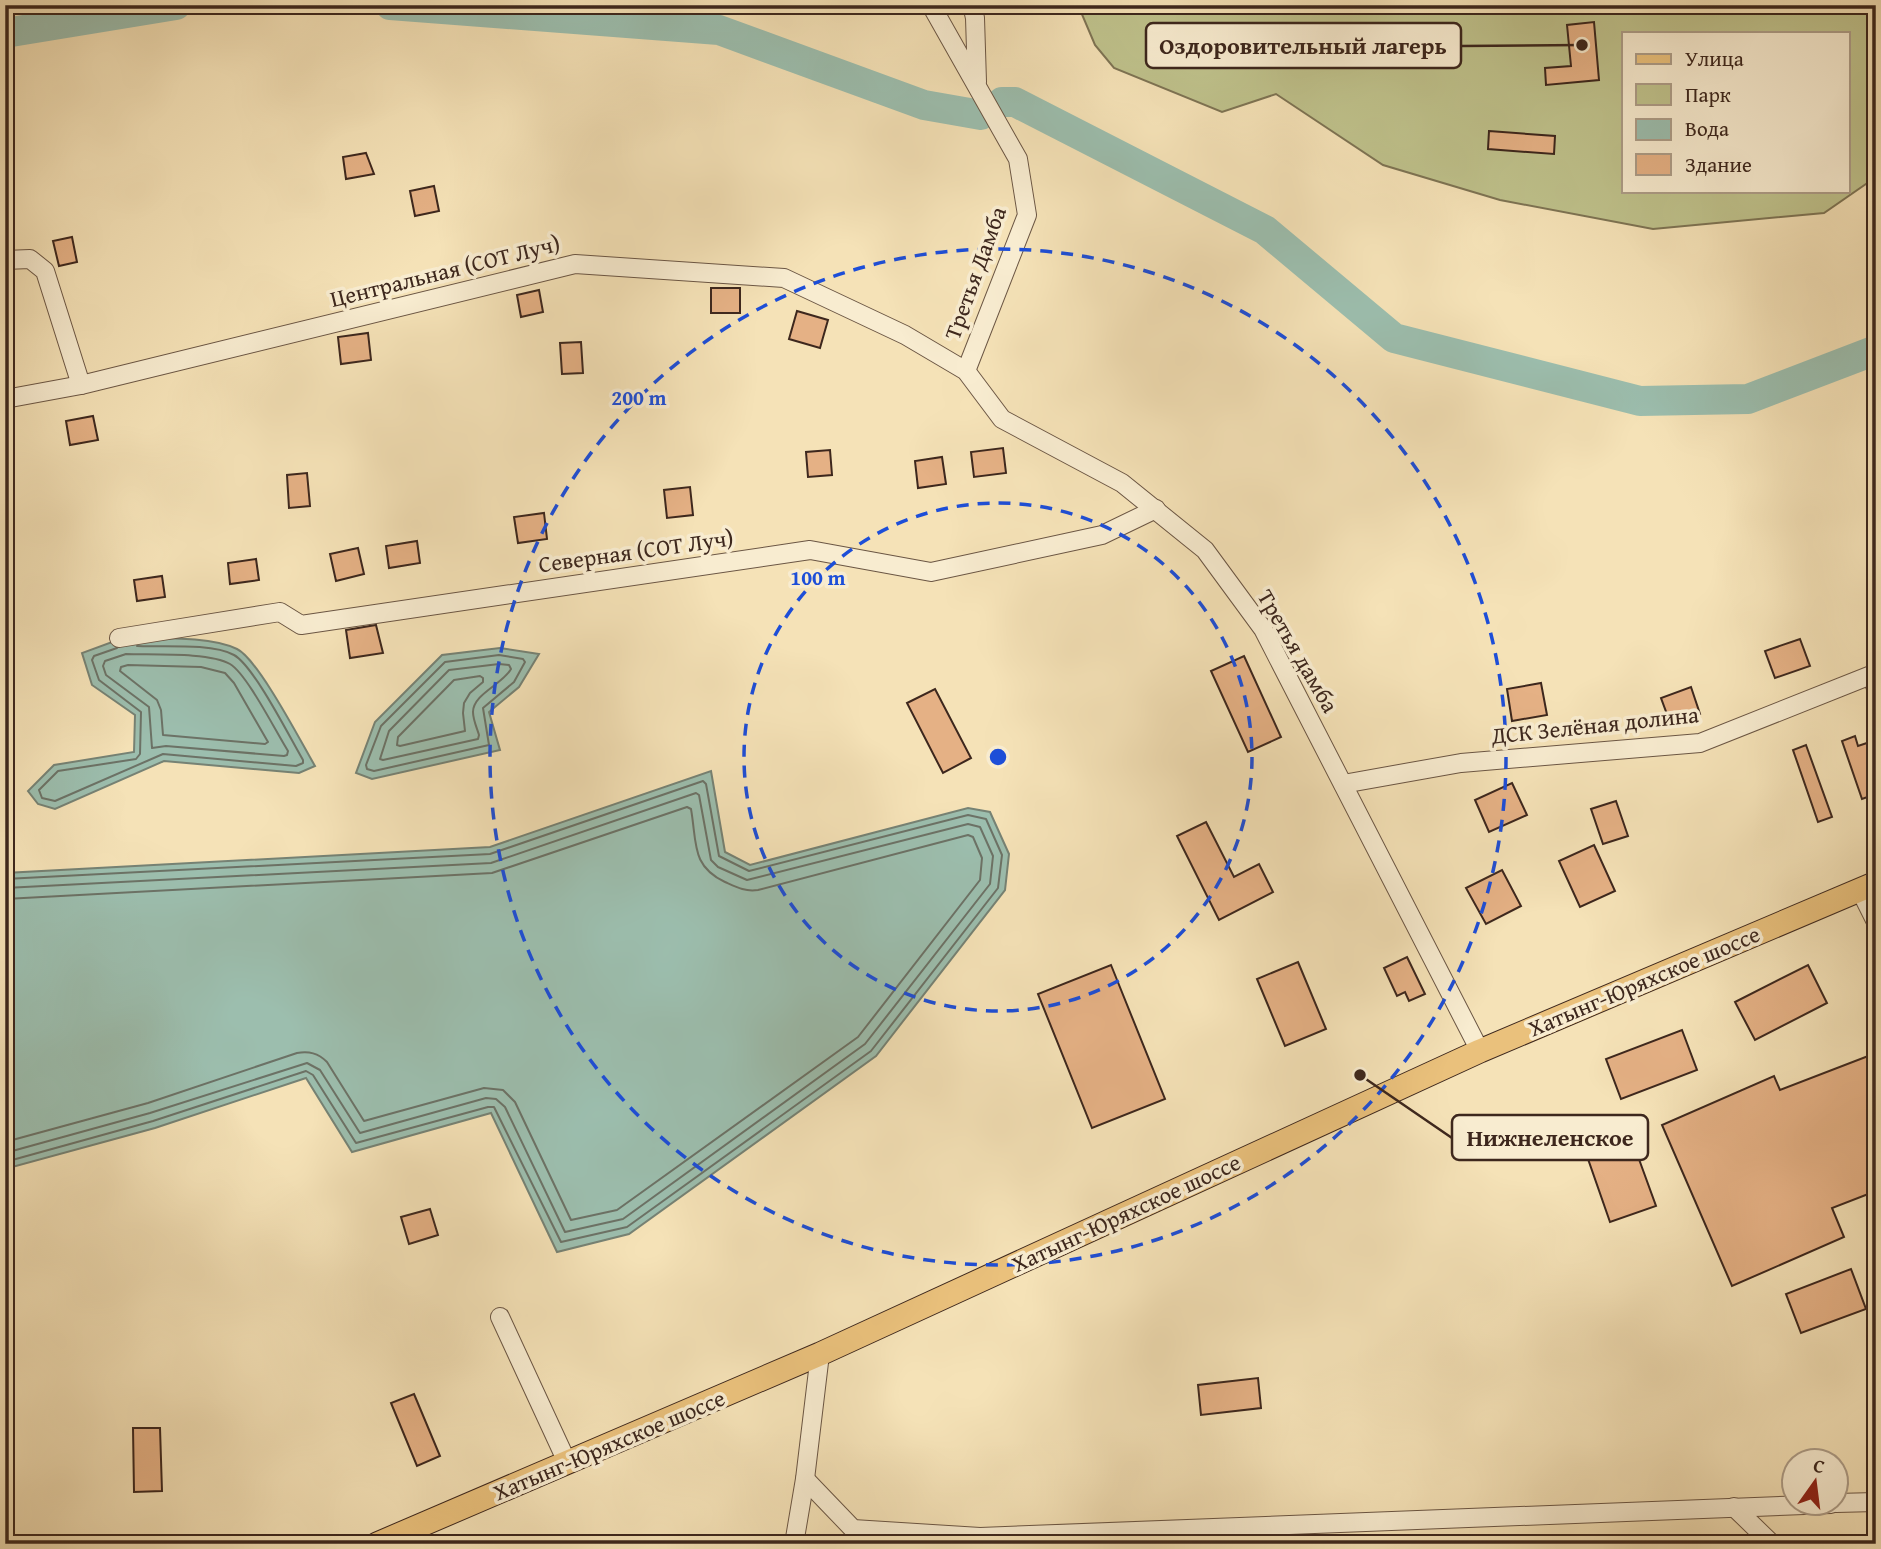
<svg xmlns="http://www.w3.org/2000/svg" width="1881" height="1549" font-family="'Gentium Book Plus',serif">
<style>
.green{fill:#bfc28c;stroke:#7e7454;stroke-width:2;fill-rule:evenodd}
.water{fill:#9cbeae;stroke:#768274;stroke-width:2}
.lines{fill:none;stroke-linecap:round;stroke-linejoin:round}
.shore{stroke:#6c7266;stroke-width:2}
.river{stroke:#9cbeae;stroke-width:30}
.building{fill:#e5b185;stroke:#3d271d;stroke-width:2}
.minor-casing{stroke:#6b5644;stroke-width:20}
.major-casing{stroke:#3d271d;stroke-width:25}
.minor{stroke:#f8ecd0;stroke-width:18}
.major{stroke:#eac17c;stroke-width:23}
.ring{fill:none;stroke:#1d4ed8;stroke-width:3.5;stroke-dasharray:12 9}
.labels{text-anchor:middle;stroke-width:7;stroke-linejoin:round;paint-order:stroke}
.street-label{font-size:23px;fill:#3d271d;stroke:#f8ecd0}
.centre{fill:#1d4ed8;stroke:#f8ecd0;stroke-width:3.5}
.ring-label{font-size:21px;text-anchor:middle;font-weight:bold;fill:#1d4ed8;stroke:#f8ecd0;stroke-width:7;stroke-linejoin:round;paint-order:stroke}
.leader{fill:none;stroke:#3d271d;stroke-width:2.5}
.callout-dot{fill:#3d271d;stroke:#f8ecd0;stroke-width:2.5}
.callout{fill:#f8ecd0;stroke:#3d271d;stroke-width:2.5}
.callout-label{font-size:24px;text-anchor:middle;font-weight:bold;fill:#3d271d}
</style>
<rect width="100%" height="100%" fill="#f5e2b7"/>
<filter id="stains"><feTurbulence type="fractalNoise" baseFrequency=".00286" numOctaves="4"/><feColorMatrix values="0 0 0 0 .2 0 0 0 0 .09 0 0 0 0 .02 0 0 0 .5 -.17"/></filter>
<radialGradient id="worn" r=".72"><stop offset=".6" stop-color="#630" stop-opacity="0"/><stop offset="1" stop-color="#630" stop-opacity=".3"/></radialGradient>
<path class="green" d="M 1078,5 L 1876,5 L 1876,177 L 1824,213 L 1653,229 L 1500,200 L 1383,165 L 1276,94 L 1222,112 L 1114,68 L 1095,45 ZM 1624,33 L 1848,33 L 1848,191 L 1624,191 Z"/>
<g class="water">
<path d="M 123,638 C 155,639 209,635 237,649 C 258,659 301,742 315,766 L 299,773 L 164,761 L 55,809 L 38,804 L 28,791 L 54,765 L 134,752 L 135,715 L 92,685 L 82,653 Z"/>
<polygon points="500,648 539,654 519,687 489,712 500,750 372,779 356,773 375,722 442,655"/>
<polygon points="711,771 725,852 750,865 968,808 990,812 1009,854 1005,890 876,1056 629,1234 557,1252 491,1113 352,1152 306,1078 155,1128 5,1169 5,873 490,847"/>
</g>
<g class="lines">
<g class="shore">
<path d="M 117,648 L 94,656 L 92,660 L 99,680 L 141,712 L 140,754 L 136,759 L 58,771 L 39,790 L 42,798 L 55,801 L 163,754 L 296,766 L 303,763 L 303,760 C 290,738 254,666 234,655 C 212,643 163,647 137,646"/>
<path d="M 126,654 C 151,655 210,652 230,664 C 247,674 276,732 288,751 L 287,755 L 284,756 L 166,746 L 152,748 L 149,707 L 106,675 L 103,666 L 105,661 Z"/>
<polygon points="499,655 523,659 525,662 514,682 483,708 489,745 374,771 367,769 366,765 381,726 445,662"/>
<path d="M 499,664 L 509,665 L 511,669 C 503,684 473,694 473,712 C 473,720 477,728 479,735 L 478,739 L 383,760 L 380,759 L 389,731 L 449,670 Z"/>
<polygon points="128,665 201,667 225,673 234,683 268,742 265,744 163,735 161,710 157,700 120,671 121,667"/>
<polygon points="480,676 483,678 483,682 470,693 464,703 463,713 465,731 400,746 397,745 398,737 454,680"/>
<polyline points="5,879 490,854 703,781 706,784 719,856 749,871 968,815 986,819 1002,855 998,888 871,1051 627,1227 561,1242 494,1107 488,1107 356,1143 313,1075 306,1071 153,1121 5,1162"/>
<polyline points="5,888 491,863 696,793 699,795 711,860 718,867 747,880 968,824 980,827 993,856 990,884 865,1044 623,1219 565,1232 505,1107 496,1099 486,1098 360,1133 320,1070 307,1063 150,1113 5,1153"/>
<path d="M 5,899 L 492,873 L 687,807 L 691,809 C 697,843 691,866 725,882 C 736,887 745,892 758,890 L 968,835 L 973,837 L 982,858 L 980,880 L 858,1037 L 617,1210 L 571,1220 L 515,1102 L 503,1090 L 484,1088 L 364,1121 L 327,1062 C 318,1053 309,1051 297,1053 L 148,1103 L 5,1142"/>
</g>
<g class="river">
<polyline points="390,5 719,30 924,105 981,115"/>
<polyline points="5,33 176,5"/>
<polyline points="1002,102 1015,102 1265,230 1394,338 1640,401 1748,399 1876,350"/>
</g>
</g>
<g class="building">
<polygon points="1594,22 1599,80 1546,85 1545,68 1571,66 1567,25"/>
<polygon points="1489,131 1555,136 1554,154 1488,149"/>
<polygon points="366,153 374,174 346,179 343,157"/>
<polygon points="434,186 439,211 415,216 410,191"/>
<polygon points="72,237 77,262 59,266 53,241"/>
<rect x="711" y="288" width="29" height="25"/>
<polygon points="539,290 543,312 521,317 517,295"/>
<polygon points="797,311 828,320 820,348 789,339"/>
<polygon points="368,333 371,360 341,364 338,337"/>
<polygon points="581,342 583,373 562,374 560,343"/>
<polygon points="93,416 98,440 70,445 66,421"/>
<polygon points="1003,448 1006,473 974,477 971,452"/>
<polygon points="830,450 832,475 808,477 806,452"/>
<polygon points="942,457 946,484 918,488 915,461"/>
<polygon points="307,473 310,506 289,508 287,475"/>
<polygon points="690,487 693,515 667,518 664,490"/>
<polygon points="544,513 547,539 518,543 514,517"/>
<polygon points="417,541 420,563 389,568 386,546"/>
<polygon points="358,548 364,574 336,581 330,554"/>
<polygon points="256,559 259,580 230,584 228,563"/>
<polygon points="162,576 165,597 137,601 134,580"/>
<polygon points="376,625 383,653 350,658 346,630"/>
<polygon points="1800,639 1810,666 1775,678 1765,651"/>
<polygon points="1244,656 1281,737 1248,752 1211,671"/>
<polygon points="1541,683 1547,715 1512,721 1507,689"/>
<polygon points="1691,687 1700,714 1671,725 1661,698"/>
<polygon points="935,689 971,758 943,773 907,703"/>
<polygon points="1855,736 1858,746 1876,740 1876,794 1862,799 1842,741"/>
<polygon points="1806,745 1832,817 1818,822 1793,750"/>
<polygon points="1512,783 1527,815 1489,832 1475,800"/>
<polygon points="1616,801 1628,836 1603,844 1591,809"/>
<polygon points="1206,822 1234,877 1259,864 1273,892 1219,920 1177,836"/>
<polygon points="1594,845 1615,891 1580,907 1559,861"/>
<polygon points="1502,870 1521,906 1486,924 1466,888"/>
<polygon points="1407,957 1425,994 1409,1001 1405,992 1397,996 1384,968"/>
<polygon points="1298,962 1326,1029 1285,1046 1257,979"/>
<polygon points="1111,965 1165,1099 1092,1128 1038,994"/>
<polygon points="1808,965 1827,1003 1755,1040 1735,1002"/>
<polygon points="1682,1030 1697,1070 1621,1099 1606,1059"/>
<polygon points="1876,1053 1876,1191 1832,1208 1844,1237 1732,1286 1662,1125 1774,1076 1780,1090"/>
<polygon points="1632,1140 1656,1206 1610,1222 1587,1156"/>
<polygon points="430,1209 438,1235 409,1244 401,1217"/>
<polygon points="1851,1269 1866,1309 1801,1333 1786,1294"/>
<polygon points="1258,1378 1261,1408 1201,1415 1198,1385"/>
<polygon points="414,1394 440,1456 417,1466 391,1403"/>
<polygon points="133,1428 160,1428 162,1491 134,1492"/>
</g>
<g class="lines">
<defs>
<g id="minor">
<polyline points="931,5 1018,159 1027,215 966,371"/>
<polyline points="972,5 975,18 977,82"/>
<polyline points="5,260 30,259 45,271 81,385"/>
<polyline points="5,399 81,385 575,264 784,278 905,335 966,371 1002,419 1122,483 1205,550 1263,629 1480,1051"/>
<polyline points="119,638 280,612 301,625 810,550 931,572 1102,535 1156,509"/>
<polyline points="1343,784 1461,763 1700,743 1871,675 1876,688"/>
<polyline points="1860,890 1876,922"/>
<polyline points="500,1317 567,1462"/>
<polyline points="805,1479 853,1529 980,1537 1831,1504"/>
<polyline points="1836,1503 1876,1502"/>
<polyline points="1734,1507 1772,1544"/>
<polyline points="794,1544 805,1479 820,1354"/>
</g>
<polyline id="major" points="377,1544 820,1354 1480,1051 1876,883"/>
</defs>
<use href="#minor" class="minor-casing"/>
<use href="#major" class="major-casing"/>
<use href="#minor" class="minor"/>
<use href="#major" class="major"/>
</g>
<g class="ring">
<circle cx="998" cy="757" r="254"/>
<circle cx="998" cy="757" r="508"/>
</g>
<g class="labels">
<g class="street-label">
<text transform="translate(445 271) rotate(-14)" y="8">Центральная (СОТ Луч)</text>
<text transform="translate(975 273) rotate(-70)" y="8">Третья Дамба</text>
<text transform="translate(636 551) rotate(-8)" y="8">Северная (СОТ Луч)</text>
<text transform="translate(1298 651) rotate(60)" y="8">Третья дамба</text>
<text transform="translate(1595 725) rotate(-6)" y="8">ДСК Зелёная долина</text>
<text transform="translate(1644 981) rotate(-23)" y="8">Хатынг-Юряхское шоссе</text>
<text transform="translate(1126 1213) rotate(-25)" y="8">Хатынг-Юряхское шоссе</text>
<text transform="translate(609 1445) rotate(-23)" y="8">Хатынг-Юряхское шоссе</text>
</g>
</g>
<circle cx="998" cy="757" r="10" class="centre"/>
<g class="ring-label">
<text x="639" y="405">200 m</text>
<text x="818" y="585">100 m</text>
</g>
<path class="leader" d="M1582 45L1461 46M1360 1075L1452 1138"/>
<g class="callout-dot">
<circle cx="1582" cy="45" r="7"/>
<circle cx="1360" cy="1075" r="7"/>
</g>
<g class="callout">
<rect x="1146" y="23" width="315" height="45" rx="7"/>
<rect x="1452" y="1115" width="196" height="45" rx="7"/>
</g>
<g class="callout-label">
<text x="1303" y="54">Оздоровительный лагерь</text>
<text x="1550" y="1146">Нижнеленское</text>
</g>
<rect width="1881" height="1549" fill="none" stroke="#f5e2b7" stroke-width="28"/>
<rect x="7" y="7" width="1867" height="1535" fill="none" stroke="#3d271d" stroke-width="3.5"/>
<rect x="14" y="14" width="1853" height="1521" fill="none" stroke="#3d271d" stroke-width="2"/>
<rect x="1622" y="32" width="228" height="161" fill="#f8ecd0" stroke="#ad9d88" stroke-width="2"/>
<rect x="1636" y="54" width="35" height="10" fill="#eac17c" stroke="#ad9d88" stroke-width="2"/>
<text x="1685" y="66" font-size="21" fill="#3d271d">Улица</text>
<rect x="1636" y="84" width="35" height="21" fill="#bfc28c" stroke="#ad9d88" stroke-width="2"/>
<text x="1685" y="102" font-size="21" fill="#3d271d">Парк</text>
<rect x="1636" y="119" width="35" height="21" fill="#9cbeae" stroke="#ad9d88" stroke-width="2"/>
<text x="1685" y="136" font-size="21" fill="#3d271d">Вода</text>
<rect x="1636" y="154" width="35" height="21" fill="#e5b185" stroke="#ad9d88" stroke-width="2"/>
<text x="1685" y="172" font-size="21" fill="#3d271d">Здание</text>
<g transform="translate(1815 1482) rotate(14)"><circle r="33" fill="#f8ecd0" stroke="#ad9d88" stroke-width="2"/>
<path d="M0-5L12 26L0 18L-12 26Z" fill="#8f2418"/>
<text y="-10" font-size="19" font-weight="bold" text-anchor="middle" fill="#3d271d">С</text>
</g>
<rect width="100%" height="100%" filter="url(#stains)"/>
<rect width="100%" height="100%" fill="url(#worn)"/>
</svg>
